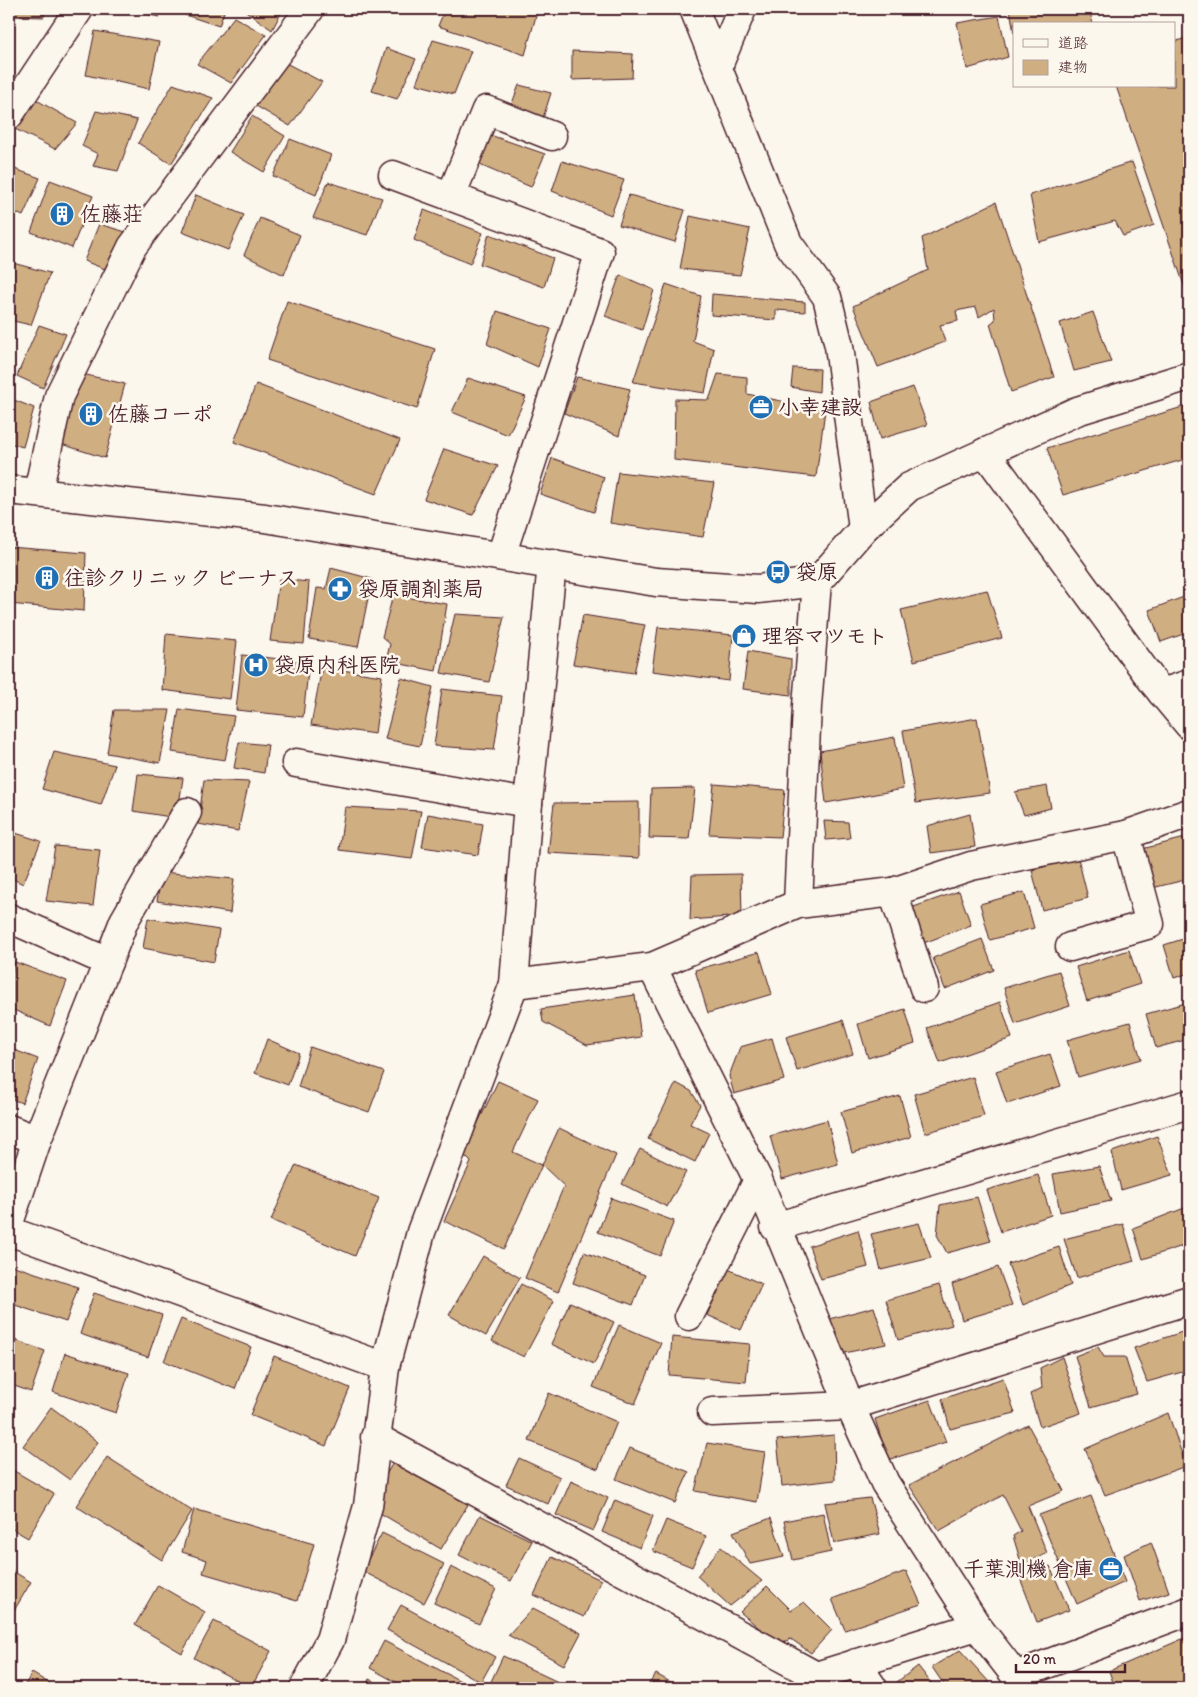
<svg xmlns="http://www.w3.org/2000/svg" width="1198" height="1697" font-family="Itim,'Klee One',sans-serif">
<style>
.building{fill:#cfae82;stroke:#4a1f2b}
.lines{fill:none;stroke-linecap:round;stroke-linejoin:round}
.minor-casing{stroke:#4a1f2b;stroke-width:31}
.tertiary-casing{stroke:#4a1f2b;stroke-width:31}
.minor{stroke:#fbf7ec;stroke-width:28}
.tertiary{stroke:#fbf7ec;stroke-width:28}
.labels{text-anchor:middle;stroke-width:5;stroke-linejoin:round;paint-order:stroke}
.poi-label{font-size:21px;font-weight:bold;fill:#4a1f2b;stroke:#fbf7ec;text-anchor:start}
</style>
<rect width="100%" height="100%" fill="#fbf7ec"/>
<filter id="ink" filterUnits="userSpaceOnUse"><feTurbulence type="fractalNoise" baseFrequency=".02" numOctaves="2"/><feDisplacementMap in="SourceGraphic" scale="10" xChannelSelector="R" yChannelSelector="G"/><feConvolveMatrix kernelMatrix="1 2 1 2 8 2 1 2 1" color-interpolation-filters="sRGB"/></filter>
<g filter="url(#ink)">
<g class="building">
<polygon points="9,9 44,9 44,17 9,16"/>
<polygon points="123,9 162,9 159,17"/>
<polygon points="174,9 225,9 219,26 173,11"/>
<polygon points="243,9 283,9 272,30"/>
<polygon points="445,9 538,9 525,55 438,26"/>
<polygon points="1010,9 1089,9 1093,24 1014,24 1014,33"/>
<polygon points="999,16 1008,57 967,69 957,23"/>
<polygon points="234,17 266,35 231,83 197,64"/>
<polygon points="95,31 159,42 149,89 86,75"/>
<polygon points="1189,37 1189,294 1187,294 1116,86 1174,86 1174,42"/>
<polygon points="433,40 471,51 454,94 416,84"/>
<polygon points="386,48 416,59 397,99 372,91"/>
<polygon points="572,51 633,54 632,78 572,80"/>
<polygon points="284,62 322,82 290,126 256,106"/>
<polygon points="173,84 213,98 171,164 138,143"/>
<polygon points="519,85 551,93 543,118 511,106"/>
<polygon points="33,98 77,123 55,149 15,129"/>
<polygon points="96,111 137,120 118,171 93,166 98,154 82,146"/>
<polygon points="252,116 285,136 264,172 230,152"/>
<polygon points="487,134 545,154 531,187 475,163"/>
<polygon points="290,139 331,155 316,195 273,176"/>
<polygon points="562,161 624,180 611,215 552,191"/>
<polygon points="1132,162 1154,225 1123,236 1115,221 1039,242 1030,195"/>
<polygon points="9,167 40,178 23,216 9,210"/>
<polygon points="50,180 93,196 72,248 31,232"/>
<polygon points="328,182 382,198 367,235 313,218"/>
<polygon points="196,195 244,215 228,250 182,232"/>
<polygon points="629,195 685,210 675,242 619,225"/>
<polygon points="996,202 1054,377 1011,392 990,324 995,320 994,308 979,317 976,307 956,311 958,321 940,325 945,342 878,367 853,306 928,270 922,238"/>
<polygon points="424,210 483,233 470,264 414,240"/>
<polygon points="690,216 750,229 740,275 680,269"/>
<polygon points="260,218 300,235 284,275 244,255"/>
<polygon points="99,224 126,232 110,271 84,261"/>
<polygon points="489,234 553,258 544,287 480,264"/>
<polygon points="9,262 50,273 31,325 9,320"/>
<polygon points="620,275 654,290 642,330 605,316"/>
<polygon points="666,284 701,296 693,341 714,349 705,393 633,382"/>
<polygon points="712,294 805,302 805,312 776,310 776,320 711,315"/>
<polygon points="287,301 435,349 417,409 267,360"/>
<polygon points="497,311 551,329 538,367 487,344"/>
<polygon points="1093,312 1111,362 1074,371 1060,323"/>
<polygon points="39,325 66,334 43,388 17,376"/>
<polygon points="793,368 820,369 819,392 791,387"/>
<polygon points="78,373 125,384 105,458 58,443"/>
<polygon points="718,374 747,377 747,394 825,410 816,477 674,460 675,399 709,400"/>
<polygon points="577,377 630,389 619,436 564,413"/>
<polygon points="468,378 526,397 508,435 452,412"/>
<polygon points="256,384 400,440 376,494 234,442"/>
<polygon points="913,387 927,425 880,439 871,402"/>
<polygon points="9,398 34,408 23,447 9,443"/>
<polygon points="1186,406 1189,418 1189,458 1063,495 1047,448"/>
<polygon points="444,449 498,466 473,515 424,499"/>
<polygon points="552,458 604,477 594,512 540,494"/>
<polygon points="618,472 714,483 703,537 610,523"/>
<polygon points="9,547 86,553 84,611 9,604"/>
<polygon points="331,568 372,579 358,647 309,639 317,588 326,589"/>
<polygon points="279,579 309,582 304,644 270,641"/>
<polygon points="987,590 1002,638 914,661 901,610"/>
<polygon points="393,595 447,604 436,671 386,661 390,644 382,637"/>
<polygon points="1189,595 1189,632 1161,642 1149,610"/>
<polygon points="455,614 504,617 489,682 441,673"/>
<polygon points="583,615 645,625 634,673 573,664"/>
<polygon points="658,627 733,635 729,681 652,671"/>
<polygon points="166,634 237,641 230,699 162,690"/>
<polygon points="748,651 791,659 791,695 743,689"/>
<polygon points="242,655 309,662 303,717 236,710"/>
<polygon points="322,667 382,676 375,734 311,725"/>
<polygon points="401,678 433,687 420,746 385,739"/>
<polygon points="442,689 502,696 494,750 434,746"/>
<polygon points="179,709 234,716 225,760 172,752"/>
<polygon points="114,710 170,710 160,763 107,753"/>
<polygon points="977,718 990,793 916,803 903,731"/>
<polygon points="895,737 903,789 826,803 820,751"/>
<polygon points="239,742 268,745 264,773 234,768"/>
<polygon points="54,752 115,765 101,805 42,789"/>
<polygon points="138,774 183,778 177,818 133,811"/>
<polygon points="204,780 249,782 238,831 198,824"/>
<polygon points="714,784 785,790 780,837 709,834"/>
<polygon points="1047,786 1051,808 1024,815 1015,792"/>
<polygon points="695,788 689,839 649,838 651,789"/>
<polygon points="639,802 639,858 548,853 554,803"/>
<polygon points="345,807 421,811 412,859 339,850"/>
<polygon points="428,814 483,824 478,855 422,847"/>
<polygon points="970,814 975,847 931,853 927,826"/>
<polygon points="824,821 848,822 850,838 826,840"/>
<polygon points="9,831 41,841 23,884 9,877"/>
<polygon points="1189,837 1189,879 1152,888 1142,849"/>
<polygon points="55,846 100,850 93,906 46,901"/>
<polygon points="1078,858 1088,898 1042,910 1032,870"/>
<polygon points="162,872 234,879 230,913 157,901"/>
<polygon points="741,874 742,916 690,920 692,875"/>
<polygon points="959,891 971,925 921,944 908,909"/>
<polygon points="1024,892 1034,928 990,940 980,904"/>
<polygon points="148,918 219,930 214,962 143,948"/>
<polygon points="1189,937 1189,973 1174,978 1164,945"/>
<polygon points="982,939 994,970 945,989 933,958"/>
<polygon points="1129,950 1140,984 1087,1001 1076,967"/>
<polygon points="759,952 772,994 708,1013 695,970"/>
<polygon points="15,962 67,981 50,1026 9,1008 9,979"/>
<polygon points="1059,971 1070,1006 1015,1024 1004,988"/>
<polygon points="635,995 641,1037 587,1045 543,1022 541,1009"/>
<polygon points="1000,1002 1012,1038 940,1063 927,1028"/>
<polygon points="1189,1002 1189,1039 1156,1048 1146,1014"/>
<polygon points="905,1009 915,1043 868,1058 858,1024"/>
<polygon points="843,1020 853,1054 797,1071 786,1037"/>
<polygon points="1130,1022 1141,1059 1078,1077 1067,1040"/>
<polygon points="772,1038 784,1080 734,1094 729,1076 740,1047"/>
<polygon points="267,1039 299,1053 288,1085 255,1073"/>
<polygon points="310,1047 384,1072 369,1112 298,1087"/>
<polygon points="9,1048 38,1059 22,1103 9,1098"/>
<polygon points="1050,1054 1061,1086 1007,1104 996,1071"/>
<polygon points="973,1077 984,1116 925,1133 914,1094"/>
<polygon points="498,1081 538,1099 513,1152 542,1165 504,1249 444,1221 471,1162 463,1154"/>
<polygon points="676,1083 691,1091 700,1105 690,1124 709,1133 695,1162 648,1139"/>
<polygon points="900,1096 911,1137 852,1153 841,1112"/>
<polygon points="827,1120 838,1164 782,1179 770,1136"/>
<polygon points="559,1128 616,1155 558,1292 525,1278 564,1186 542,1165"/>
<polygon points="1157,1136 1172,1175 1121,1190 1112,1152"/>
<polygon points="640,1149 686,1172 667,1207 622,1184"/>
<polygon points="296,1165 379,1198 355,1256 271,1220"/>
<polygon points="1099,1166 1111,1201 1060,1212 1053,1174"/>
<polygon points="1038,1175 1051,1215 1001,1232 987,1190"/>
<polygon points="977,1197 991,1241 947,1253 937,1235 940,1205"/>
<polygon points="611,1198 674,1221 660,1256 598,1232"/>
<polygon points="1187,1207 1189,1244 1143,1259 1133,1228"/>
<polygon points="919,1223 931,1258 881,1270 871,1234"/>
<polygon points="1123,1224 1134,1261 1077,1278 1064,1239"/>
<polygon points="858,1230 868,1267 821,1279 809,1246"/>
<polygon points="1059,1247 1071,1285 1023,1305 1008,1264"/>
<polygon points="584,1252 645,1275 633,1305 573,1283"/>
<polygon points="483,1256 520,1278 486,1336 449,1315"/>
<polygon points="11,1265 78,1287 66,1322 9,1303 9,1272"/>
<polygon points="998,1267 1012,1305 962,1320 952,1284"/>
<polygon points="728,1269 762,1284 741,1330 707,1315"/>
<polygon points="521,1284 554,1301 524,1357 492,1341"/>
<polygon points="939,1285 952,1325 898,1340 886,1300"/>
<polygon points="94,1293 162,1315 148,1357 80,1334"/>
<polygon points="570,1302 614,1322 594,1364 551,1344"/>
<polygon points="874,1307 886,1344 840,1354 829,1319"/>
<polygon points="181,1319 251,1347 235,1389 164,1361"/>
<polygon points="619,1325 661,1343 635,1404 593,1387"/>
<polygon points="1185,1331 1189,1347 1189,1370 1147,1382 1134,1348"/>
<polygon points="672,1337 750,1344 746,1382 669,1375"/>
<polygon points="9,1338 45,1351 31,1392 9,1384"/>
<polygon points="1098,1347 1104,1357 1125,1357 1137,1394 1091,1407 1075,1356"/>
<polygon points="65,1353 129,1373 116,1413 53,1392"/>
<polygon points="274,1356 350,1388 326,1446 250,1415"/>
<polygon points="1062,1357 1081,1413 1040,1427 1030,1394 1042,1388 1040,1368"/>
<polygon points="1003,1378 1015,1413 950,1429 942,1399"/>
<polygon points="549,1393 617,1422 598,1469 529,1441"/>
<polygon points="930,1400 946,1442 888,1460 875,1419"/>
<polygon points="51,1407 98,1442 70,1480 23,1446"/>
<polygon points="1168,1413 1186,1466 1105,1495 1085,1449"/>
<polygon points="1028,1425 1064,1491 1028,1506 1047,1553 1022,1566 1013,1536 1021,1531 1003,1495 939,1531 909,1485"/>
<polygon points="834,1435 835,1480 782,1486 777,1440"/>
<polygon points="707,1443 765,1452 757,1502 695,1491"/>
<polygon points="630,1448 689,1472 675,1503 616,1479"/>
<polygon points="398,1454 472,1498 441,1549 368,1506"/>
<polygon points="107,1457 192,1511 162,1560 76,1506"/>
<polygon points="519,1458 560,1477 548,1504 506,1485"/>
<polygon points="9,1468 54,1494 28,1538 9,1527"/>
<polygon points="571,1481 608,1498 593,1531 556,1515"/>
<polygon points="1091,1496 1125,1582 1077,1604 1039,1515"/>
<polygon points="870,1498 880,1534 834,1543 825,1503"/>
<polygon points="615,1500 653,1516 640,1548 602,1532"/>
<polygon points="194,1509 314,1544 297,1601 203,1573 207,1560 182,1552"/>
<polygon points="823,1513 831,1552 793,1560 784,1521"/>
<polygon points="480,1515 532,1541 511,1581 459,1555"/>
<polygon points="771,1518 784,1557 750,1564 733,1532"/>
<polygon points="666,1520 706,1536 692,1567 653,1551"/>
<polygon points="382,1533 444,1564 424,1603 362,1571"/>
<polygon points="1151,1542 1169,1592 1140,1601 1124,1555"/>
<polygon points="721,1547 762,1581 730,1606 697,1576"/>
<polygon points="552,1557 601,1580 584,1617 534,1595"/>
<polygon points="1050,1566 1069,1610 1037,1622 1020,1578"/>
<polygon points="451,1567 496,1589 479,1624 434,1603"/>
<polygon points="9,1569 31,1582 9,1619"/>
<polygon points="906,1571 921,1604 845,1630 832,1599"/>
<polygon points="158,1585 205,1612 182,1653 135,1625"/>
<polygon points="767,1586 791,1610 804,1602 832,1630 811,1653 791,1639 778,1644 740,1612"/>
<polygon points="401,1605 495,1657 481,1682 387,1630"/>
<polygon points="533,1608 581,1633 564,1665 508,1635"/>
<polygon points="214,1621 271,1651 251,1688 194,1658"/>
<polygon points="1189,1636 1189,1688 1115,1688 1109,1671"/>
<polygon points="384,1641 474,1688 407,1688 370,1668"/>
<polygon points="960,1650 989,1682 979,1688 946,1688 932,1667"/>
<polygon points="503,1656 558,1682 555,1688 488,1688"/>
<polygon points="918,1666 935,1688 889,1688"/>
<polygon points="32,1673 57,1688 23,1688"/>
<polygon points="656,1674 681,1688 646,1688"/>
<polygon points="369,1679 387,1688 365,1688"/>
</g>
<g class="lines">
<defs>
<g id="minor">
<polyline points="718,66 742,9"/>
<polyline points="9,115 79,9"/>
<polyline points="393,175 600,252 501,556"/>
<polyline points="451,196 486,110 552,136"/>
<polyline points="38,492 59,396 132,247 310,9"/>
<polyline points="1162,693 1189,684"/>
<polyline points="296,763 528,803"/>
<polyline points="893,892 924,988"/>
<polyline points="798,904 807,706 817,582"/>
<polyline points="9,918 108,962 37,1140 9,1223"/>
<polyline points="1070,947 1150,924 1126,835"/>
<polyline points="108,962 124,921 187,812"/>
<polyline points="652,967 758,1180 850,1406 885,1483 977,1626 1025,1688"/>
<polyline points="514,984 652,967 798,904 893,892 971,866 1126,835 1189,813"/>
<polyline points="9,1129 37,1140"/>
<polyline points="775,1227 1189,1104"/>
<polyline points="9,1231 385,1367"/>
<polyline points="689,1316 758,1180"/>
<polyline points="712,1412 850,1406 1189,1300"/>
<polyline points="375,1437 816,1676 977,1626"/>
<polyline points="856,1663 873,1688"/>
<polyline points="1015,1676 1189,1611"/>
<polyline points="304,1688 330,1640 368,1506 385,1367 421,1232 514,984 528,803 552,564"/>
</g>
<g id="tertiary">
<polyline points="694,9 788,243 827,297 839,346 863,529"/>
<polyline points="985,452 1154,683 1189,725"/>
<polyline points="9,490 265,518 656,582 758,589 817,582 863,529 909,487 1077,411 1189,376"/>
</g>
</defs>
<use href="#minor" class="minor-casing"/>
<use href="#tertiary" class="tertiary-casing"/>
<use href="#minor" class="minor"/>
<use href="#tertiary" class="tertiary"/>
</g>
</g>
<defs>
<symbol id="building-disc" viewBox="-11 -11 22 22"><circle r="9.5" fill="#1f6fb2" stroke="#fbf7ec"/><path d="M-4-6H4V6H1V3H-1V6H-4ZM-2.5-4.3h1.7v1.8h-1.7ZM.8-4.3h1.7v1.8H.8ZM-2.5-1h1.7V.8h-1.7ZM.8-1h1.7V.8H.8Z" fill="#fff"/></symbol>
<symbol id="office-disc" viewBox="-11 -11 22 22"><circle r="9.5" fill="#1f6fb2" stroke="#fbf7ec"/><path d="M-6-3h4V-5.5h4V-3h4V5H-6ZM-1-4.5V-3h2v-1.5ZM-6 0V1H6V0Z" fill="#fff"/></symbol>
<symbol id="bus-disc" viewBox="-11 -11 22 22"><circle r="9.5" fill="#1f6fb2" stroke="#fbf7ec"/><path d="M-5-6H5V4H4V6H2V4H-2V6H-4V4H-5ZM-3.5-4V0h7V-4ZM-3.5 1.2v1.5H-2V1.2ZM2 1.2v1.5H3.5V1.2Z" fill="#fff"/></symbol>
<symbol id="pharmacy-disc" viewBox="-11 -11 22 22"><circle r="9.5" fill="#1f6fb2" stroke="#fbf7ec"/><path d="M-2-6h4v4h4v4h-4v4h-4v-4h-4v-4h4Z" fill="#fff"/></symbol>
<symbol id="shop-disc" viewBox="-11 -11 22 22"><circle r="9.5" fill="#1f6fb2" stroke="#fbf7ec"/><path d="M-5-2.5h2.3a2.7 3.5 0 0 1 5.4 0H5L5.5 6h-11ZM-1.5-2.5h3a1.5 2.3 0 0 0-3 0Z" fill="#fff"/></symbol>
<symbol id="hospital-disc" viewBox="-11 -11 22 22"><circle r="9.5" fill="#1f6fb2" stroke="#fbf7ec"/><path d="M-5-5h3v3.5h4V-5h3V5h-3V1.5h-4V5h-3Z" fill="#fff"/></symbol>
</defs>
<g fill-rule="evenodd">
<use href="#building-disc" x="48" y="200" width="28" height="28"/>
<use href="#office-disc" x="747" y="393" width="28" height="28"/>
<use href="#building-disc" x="77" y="400" width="28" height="28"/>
<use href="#bus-disc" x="764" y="558" width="28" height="28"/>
<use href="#building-disc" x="33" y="564" width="28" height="28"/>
<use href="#pharmacy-disc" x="326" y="575" width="28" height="28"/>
<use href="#shop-disc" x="730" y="622" width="28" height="28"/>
<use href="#hospital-disc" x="242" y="651" width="28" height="28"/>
<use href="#office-disc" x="1097" y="1555" width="28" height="28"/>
</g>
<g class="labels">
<g class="poi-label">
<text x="80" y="221">佐藤荘</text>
<text x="778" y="414">小幸建設</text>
<text x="108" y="421">佐藤コーポ</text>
<text x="796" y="579">袋原</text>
<text x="64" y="585">往診クリニック ビーナス</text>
<text x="358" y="596">袋原調剤薬局</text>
<text x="762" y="643">理容マツモト</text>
<text x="274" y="672">袋原内科医院</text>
<text x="1094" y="1576" text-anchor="end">千葉測機 倉庫</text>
</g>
</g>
<rect width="1198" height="1697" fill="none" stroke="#fbf7ec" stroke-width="30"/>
<rect x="15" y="15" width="1168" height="1667" fill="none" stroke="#4a1f2b" stroke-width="2" filter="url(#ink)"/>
<rect x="1013" y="22" width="162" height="65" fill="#fbf7ec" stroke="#b4a19f"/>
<rect x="1023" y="39" width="25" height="8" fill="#fbf7ec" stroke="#b4a19f"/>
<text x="1058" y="48" font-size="15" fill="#4a1f2b">道路</text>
<rect x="1023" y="60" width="25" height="15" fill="#cfae82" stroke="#b4a19f"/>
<text x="1058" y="72" font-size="15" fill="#4a1f2b">建物</text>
<path d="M1016 1664v8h109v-8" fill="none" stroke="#4a1f2b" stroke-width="2.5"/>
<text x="1023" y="1664" font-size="15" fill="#4a1f2b" stroke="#fbf7ec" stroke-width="4" paint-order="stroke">20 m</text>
</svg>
